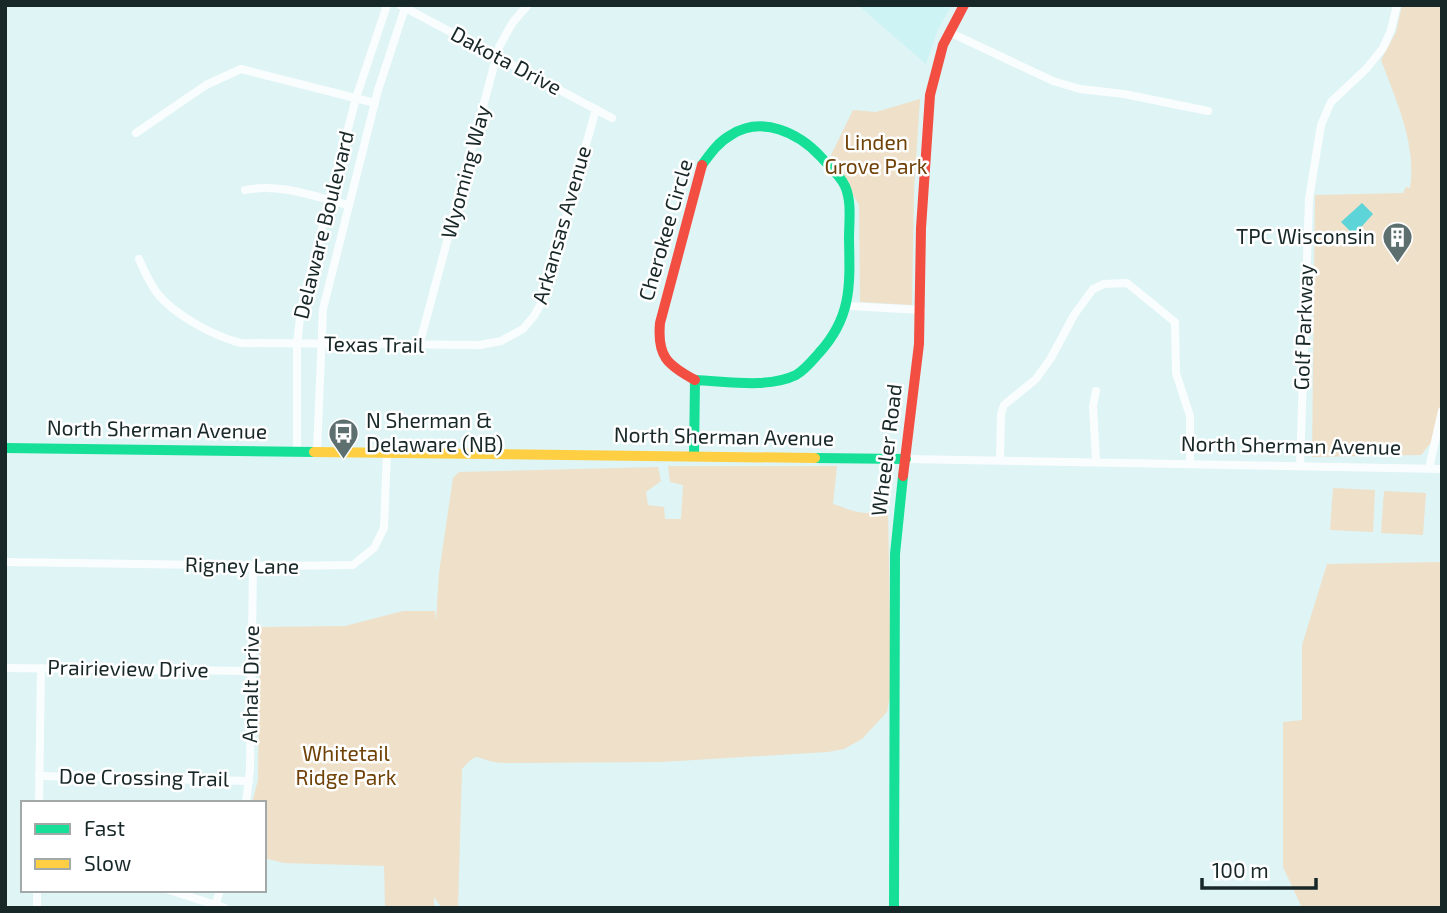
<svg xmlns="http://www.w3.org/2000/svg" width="1447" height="913" font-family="'Exo 2',sans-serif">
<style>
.built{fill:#cef3f4}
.green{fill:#efe0c9}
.water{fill:#5cd4d8}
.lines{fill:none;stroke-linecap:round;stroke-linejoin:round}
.street{stroke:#fafdfe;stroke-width:8}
.fast{stroke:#16e098;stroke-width:10}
.slow{stroke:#ffcf43;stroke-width:10}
.jam{stroke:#f24e42;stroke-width:10}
.labels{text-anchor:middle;stroke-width:5;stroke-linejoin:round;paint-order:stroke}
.street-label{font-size:21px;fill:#182727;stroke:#fff}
.park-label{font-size:21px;fill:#6f4106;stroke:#fff}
.poi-label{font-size:21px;fill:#182727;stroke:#fff;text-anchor:end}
</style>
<rect width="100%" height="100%" fill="#dff4f5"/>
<polygon class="built" points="858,5 952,5 938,29 926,64"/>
<g class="green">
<path d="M 1402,5 L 1442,5 L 1442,429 L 1421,455 L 1312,457 L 1315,195 L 1403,193 L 1406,187 L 1410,188 C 1417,145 1396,100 1381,60 L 1396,32 Z"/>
<polygon points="920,99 914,190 912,305 860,302 859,205 830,157 853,110 876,112"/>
<path d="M 668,466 L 837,466 L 833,504 C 843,507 855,513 866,513 C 874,512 880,508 888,509 L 891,691 L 887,712 L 862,739 L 844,749 L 828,752 L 661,762 L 512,763 C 506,763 499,763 494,762 C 475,758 478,751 462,769 L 458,908 L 442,908 L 434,897 L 434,908 L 385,908 L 384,866 L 284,863 L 264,858 L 264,803 L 252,803 L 258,780 L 260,627 L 345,626 L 403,611 L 435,611 L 436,620 L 439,573 L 453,478 L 459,472 L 658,467 L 661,481 L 646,492 L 648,505 L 664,507 L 665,519 L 681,519 L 683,485 L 670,482 Z"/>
<polygon points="1333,488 1375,490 1373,532 1330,530"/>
<polygon points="1384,491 1426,493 1423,535 1381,533"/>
<polygon points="1442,531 1442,908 1302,908 1283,867 1283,722 1302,720 1302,645 1327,564 1441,562"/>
</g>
<polygon class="water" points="1362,203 1373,214 1354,235 1341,222"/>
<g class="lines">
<g class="street">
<polyline points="400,5 612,118"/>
<polyline points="949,32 1053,81 1080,89 1124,94 1208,111"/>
<polyline points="136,133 206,85 241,69 375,103"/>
<path d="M 245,190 C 280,183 313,196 348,205"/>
<path d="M 139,259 C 144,271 150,283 157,293 C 173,314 215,337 241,343 L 480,345 L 501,341 L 523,329 L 534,316 L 543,300 L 596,109"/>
<polyline points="849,306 921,310"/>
<polyline points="419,346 499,47 513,22 528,5"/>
<polyline points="1096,391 1093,406 1096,461"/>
<polyline points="297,451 297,344 301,309 356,98 387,5"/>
<polyline points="317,451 323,309 378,90 406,5"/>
<polyline points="906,459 1442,469"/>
<polyline points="1000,459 1001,414 1004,405 1036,379 1051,358 1074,315 1093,289 1104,284 1127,283 1175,322 1176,373 1190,416 1190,463"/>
<polyline points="1300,465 1309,199 1321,125 1331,102 1366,69 1383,48 1391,30 1397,5"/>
<polyline points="1429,468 1442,411"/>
<polyline points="5,562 275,566 353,565 374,548 384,528 387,452"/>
<polyline points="5,668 251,671"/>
<polyline points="39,776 249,781"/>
<polyline points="39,803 41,668"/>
<polyline points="246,803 250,769 253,566"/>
<polyline points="169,890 225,908"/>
<polyline points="215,907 220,890"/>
<polyline points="37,908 37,890"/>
</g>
<g class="fast">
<polyline points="5,448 314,452"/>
<path d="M 694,456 L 695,380 C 726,381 767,389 796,375 C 805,370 812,361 819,353 C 852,317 850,285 849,239 C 849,221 852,202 845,186 C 840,175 829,166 821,157 C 799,133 762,115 731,135 C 718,142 710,154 702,165"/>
<polyline points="815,458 906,459"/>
<polyline points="894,908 895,554 903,476"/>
</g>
<polyline class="slow" points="314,452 815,458"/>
<g class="jam">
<path d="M 695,380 C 667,365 657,356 660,323 L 702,165"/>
<polyline points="903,476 919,344 921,228 930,95 943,45 964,5"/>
</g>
</g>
<defs>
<symbol id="building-pin" viewBox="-11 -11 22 30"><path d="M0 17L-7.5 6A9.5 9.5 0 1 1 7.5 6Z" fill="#5e6f6f" stroke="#fff"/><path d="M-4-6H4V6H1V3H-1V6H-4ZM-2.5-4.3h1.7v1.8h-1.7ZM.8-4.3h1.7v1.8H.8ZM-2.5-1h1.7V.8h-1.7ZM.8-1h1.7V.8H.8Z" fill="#fff"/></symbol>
<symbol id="bus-pin" viewBox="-11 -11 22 30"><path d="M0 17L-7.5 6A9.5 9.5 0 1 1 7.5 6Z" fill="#5e6f6f" stroke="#fff"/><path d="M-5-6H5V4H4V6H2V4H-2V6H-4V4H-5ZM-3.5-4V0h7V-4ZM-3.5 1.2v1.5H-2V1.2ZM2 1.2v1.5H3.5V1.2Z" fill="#fff"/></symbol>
</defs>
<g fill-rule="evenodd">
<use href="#building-pin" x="1380" y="220" width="35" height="47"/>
<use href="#bus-pin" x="326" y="416" width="35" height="47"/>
</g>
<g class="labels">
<g class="street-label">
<text transform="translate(506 61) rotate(28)" y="7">Dakota Drive</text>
<text transform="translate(466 172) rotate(-75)" y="7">Wyoming Way</text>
<text transform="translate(324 225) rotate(-76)" y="7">Delaware Boulevard</text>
<text transform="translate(562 225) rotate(-74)" y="7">Arkansas Avenue</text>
<text transform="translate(666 230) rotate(-74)" y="7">Cherokee Circle</text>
<text transform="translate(1304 327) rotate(-88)" y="7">Golf Parkway</text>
<text transform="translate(374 345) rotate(1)" y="7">Texas Trail</text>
<text transform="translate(157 430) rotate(1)" y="7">North Sherman Avenue</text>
<text transform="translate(724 437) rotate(1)" y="7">North Sherman Avenue</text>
<text transform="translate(1291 446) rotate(1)" y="7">North Sherman Avenue</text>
<text transform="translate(887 450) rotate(-83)" y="7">Wheeler Road</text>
<text transform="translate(242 566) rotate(1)" y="7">Rigney Lane</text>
<text transform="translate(128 669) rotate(1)" y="7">Prairieview Drive</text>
<text transform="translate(251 684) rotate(-89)" y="7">Anhalt Drive</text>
<text transform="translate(144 778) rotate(1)" y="7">Doe Crossing Trail</text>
</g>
<g class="park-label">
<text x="876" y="150">Linden<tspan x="876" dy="24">Grove Park</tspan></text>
<text x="346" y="761">Whitetail<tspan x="346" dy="24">Ridge Park</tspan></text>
</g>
<g class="poi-label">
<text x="1375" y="244">TPC Wisconsin</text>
<text x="366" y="428" text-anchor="start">N Sherman &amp;<tspan x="366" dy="24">Delaware (NB)</tspan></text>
</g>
</g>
<rect width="1447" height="913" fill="none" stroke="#182727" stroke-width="14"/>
<rect x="21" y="801" width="245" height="91" fill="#ffffff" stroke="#a3a9a9" stroke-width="2"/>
<rect x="35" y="824" width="35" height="10" fill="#16e098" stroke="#a3a9a9" stroke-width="2"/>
<text x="84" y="836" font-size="21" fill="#182727">Fast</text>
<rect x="35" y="859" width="35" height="10" fill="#ffcf43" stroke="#a3a9a9" stroke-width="2"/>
<text x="84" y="871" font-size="21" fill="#182727">Slow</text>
<path d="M1202 878v10h114v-10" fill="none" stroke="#182727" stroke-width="3.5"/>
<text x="1212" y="878" font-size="21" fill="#182727" stroke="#ffffff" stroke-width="5" paint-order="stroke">100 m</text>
</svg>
